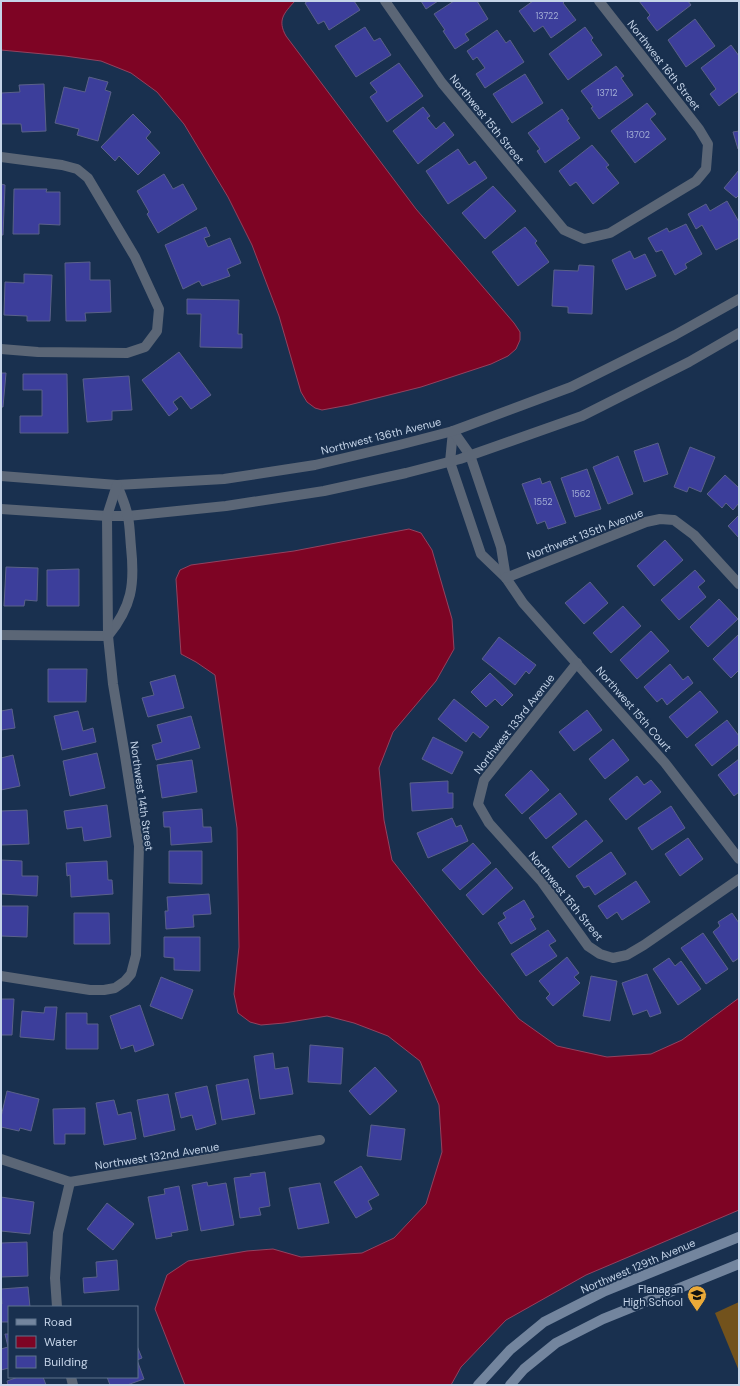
<svg xmlns="http://www.w3.org/2000/svg" width="740" height="1386" font-family="'DM Sans',sans-serif">
<style>
.green{fill:#72521c}
.water{fill:#7e0424;stroke:#93425f}
.building{fill:#3c3e9b;stroke:#5a6189}
.lines{fill:none;stroke-linecap:round;stroke-linejoin:round}
.street{stroke:#5b6676;stroke-width:10}
.secondary{stroke:#73859e;stroke-width:10}
.labels{text-anchor:middle;stroke-width:4;stroke-linejoin:round;paint-order:stroke}
.number-label{font-size:9px;fill:#a3aed5}
.street-label{font-size:11px;fill:#c5d4e8;stroke:#19304f}
.poi-label{font-size:11px;fill:#c5d4e8;stroke:#19304f;text-anchor:end}
</style>
<rect width="100%" height="100%" fill="#19304f"/>
<polygon class="green" points="739,1302 739,1371 715,1313"/>
<g class="water">
<path d="M 1,1 L 295,1 C 284,13 277,20 286,36 L 416,209 L 514,323 L 520,332 L 520,340 L 516,349 L 508,356 L 491,364 L 421,387 L 349,405 L 322,410 L 315,408 L 307,402 L 301,392 L 279,316 L 252,245 L 228,197 L 184,124 L 157,92 L 131,73 L 101,61 L 65,56 L 1,50 Z"/>
<polygon points="409,529 421,533 432,550 452,619 454,649 436,681 393,732 379,768 384,820 392,860 478,970 519,1019 557,1046 607,1057 651,1054 682,1040 739,998 739,1210 586,1275 506,1320 461,1367 451,1385 185,1385 155,1309 167,1275 188,1261 247,1251 273,1249 301,1257 362,1253 394,1238 426,1204 442,1152 439,1105 420,1061 388,1036 354,1023 327,1016 284,1023 261,1025 250,1022 238,1013 234,994 239,947 237,828 215,675 196,662 181,654 176,579 180,570 191,565 294,551"/>
</g>
<g class="building">
<polygon points="308,1 354,1 360,10 329,30 324,21 318,24 305,3"/>
<polygon points="421,1 438,1 426,9"/>
<polygon points="454,1 477,1 488,19 465,34 469,40 455,49 443,31 445,30 434,14"/>
<polygon points="533,1 565,1 563,3 576,20 551,38 543,26 534,32 519,11"/>
<polygon points="639,1 688,1 691,5 657,31 647,18 650,15"/>
<polygon points="695,19 715,46 686,67 668,40"/>
<polygon points="365,27 374,41 380,38 391,55 356,77 335,46"/>
<polygon points="585,27 593,38 591,40 602,55 568,80 549,54"/>
<polygon points="497,30 506,43 510,40 524,62 485,88 476,74 485,68 477,57 473,60 467,51"/>
<polygon points="731,45 739,56 739,91 719,106 710,94 716,89 701,68"/>
<polygon points="399,63 423,96 387,122 370,97 377,92 370,83"/>
<polygon points="616,66 624,76 621,78 633,95 599,119 591,108 593,107 581,91"/>
<polygon points="525,74 543,103 512,123 493,94"/>
<polygon points="89,77 108,82 105,90 111,92 98,141 77,135 79,129 55,123 64,87 85,92"/>
<polygon points="44,84 46,131 22,132 21,124 1,124 1,93 20,92 19,85"/>
<polygon points="647,103 656,114 650,119 666,139 635,163 611,131"/>
<polygon points="423,107 430,116 427,118 436,129 444,122 454,135 418,164 393,131"/>
<polygon points="562,109 569,119 567,120 580,138 545,163 537,151 540,149 528,133"/>
<polygon points="133,114 151,132 146,138 160,153 138,175 119,156 115,161 101,147"/>
<polygon points="739,131 739,149 738,149 733,132"/>
<polygon points="592,145 609,165 606,167 619,183 593,204 576,182 570,186 559,171"/>
<polygon points="458,149 469,165 475,161 487,178 448,204 426,171"/>
<polygon points="739,170 739,195 736,198 724,188"/>
<polygon points="164,174 173,189 183,184 197,209 158,233 147,214 149,212 137,191"/>
<polygon points="1,184 5,185 3,235 1,235"/>
<polygon points="493,186 516,211 485,239 462,213"/>
<polygon points="14,189 47,189 46,192 60,192 60,225 39,224 39,234 13,234"/>
<polygon points="727,201 739,222 739,238 716,250 702,225 696,229 688,214 706,204 710,211"/>
<polygon points="686,224 702,254 685,264 687,268 675,275 662,250 656,252 648,238 667,228 669,232"/>
<polygon points="206,227 210,236 204,238 208,247 230,238 241,263 227,269 230,276 202,286 199,281 183,289 165,245"/>
<polygon points="525,227 537,241 535,243 549,262 518,286 492,252"/>
<polygon points="630,251 634,259 645,254 656,276 626,290 612,260"/>
<polygon points="90,262 90,280 110,280 111,312 85,313 86,321 66,321 65,263"/>
<polygon points="579,265 594,266 592,314 568,313 568,307 552,306 554,270 578,271"/>
<polygon points="24,274 52,275 50,321 27,321 27,316 4,315 5,282 24,283"/>
<polygon points="187,299 239,300 238,334 242,334 242,348 200,347 201,314 187,314"/>
<polygon points="179,352 211,395 191,409 181,396 173,402 178,409 169,416 142,380"/>
<polygon points="1,373 6,373 3,407 1,407"/>
<polygon points="23,374 67,374 68,433 20,433 20,416 42,416 42,390 23,390"/>
<polygon points="129,376 132,410 112,411 112,420 87,422 83,379"/>
<polygon points="658,443 668,474 644,482 634,451"/>
<polygon points="690,447 715,457 701,492 689,487 687,492 674,487"/>
<polygon points="618,456 633,494 608,504 593,467"/>
<polygon points="587,469 601,509 575,517 561,478"/>
<polygon points="725,475 739,488 739,503 733,510 726,503 722,508 707,494"/>
<polygon points="540,478 542,484 550,481 566,523 548,529 545,521 537,524 522,484"/>
<polygon points="739,515 739,538 728,526"/>
<polygon points="665,540 683,560 654,586 637,566"/>
<polygon points="6,567 38,568 37,601 25,600 24,606 4,606"/>
<polygon points="79,569 79,606 47,606 47,570"/>
<polygon points="695,570 705,581 698,587 706,597 679,620 661,600"/>
<polygon points="590,582 608,603 584,624 565,603"/>
<polygon points="719,599 738,619 708,647 690,627"/>
<polygon points="623,606 641,626 611,653 593,633"/>
<polygon points="651,631 669,651 637,679 620,660"/>
<polygon points="739,634 739,670 731,678 713,659"/>
<polygon points="499,637 536,665 529,674 526,671 515,685 482,659"/>
<polygon points="670,664 683,680 688,676 693,683 667,705 662,698 657,702 644,687"/>
<polygon points="48,669 87,669 86,702 48,702"/>
<polygon points="490,673 513,695 502,706 495,699 486,707 471,692"/>
<polygon points="175,675 184,708 148,717 142,698 154,695 150,682"/>
<polygon points="700,691 718,712 687,738 669,717"/>
<polygon points="454,699 489,727 480,738 473,732 466,742 438,719"/>
<polygon points="12,709 15,728 1,730 1,711"/>
<polygon points="587,710 602,730 574,751 559,732"/>
<polygon points="78,711 83,731 93,728 96,742 62,750 54,716"/>
<polygon points="191,716 200,748 156,760 152,745 162,742 157,725"/>
<polygon points="727,720 739,736 739,744 712,766 695,745"/>
<polygon points="433,737 463,752 452,774 422,759"/>
<polygon points="613,739 629,760 605,779 589,759"/>
<polygon points="97,753 105,788 70,796 63,761"/>
<polygon points="13,755 20,786 1,790 1,758"/>
<polygon points="739,759 739,792 734,796 718,775"/>
<polygon points="192,760 197,792 162,798 157,765"/>
<polygon points="531,770 549,790 522,814 505,795"/>
<polygon points="637,776 644,785 651,780 661,792 626,820 609,799"/>
<polygon points="448,781 448,793 453,793 453,808 412,811 410,783"/>
<polygon points="560,793 577,814 546,839 529,818"/>
<polygon points="107,805 111,837 84,841 82,827 67,829 64,811"/>
<polygon points="671,806 685,828 652,850 638,828"/>
<polygon points="202,809 203,827 211,827 212,842 171,845 170,827 164,827 163,812"/>
<polygon points="27,810 29,844 1,845 1,811"/>
<polygon points="452,818 456,827 461,825 468,841 428,858 417,833"/>
<polygon points="586,820 603,841 569,868 552,847"/>
<polygon points="688,838 703,859 680,876 665,854"/>
<polygon points="473,843 491,863 460,890 442,870"/>
<polygon points="169,851 202,851 202,884 169,883"/>
<polygon points="611,852 626,874 595,895 589,886 584,888 576,876"/>
<polygon points="1,860 22,861 22,876 38,876 37,896 1,894"/>
<polygon points="107,861 108,880 112,880 113,894 71,897 70,875 67,876 66,863"/>
<polygon points="496,868 513,888 483,915 466,895"/>
<polygon points="636,881 650,902 622,920 617,912 607,919 598,906"/>
<polygon points="209,894 211,914 193,915 194,927 166,929 165,911 168,911 167,897"/>
<polygon points="524,900 534,917 530,919 536,929 511,944 498,923 506,918 503,913"/>
<polygon points="1,906 28,906 27,937 1,936"/>
<polygon points="74,913 109,913 110,944 74,944"/>
<polygon points="732,913 739,923 739,958 733,962 713,932 720,926 718,922"/>
<polygon points="548,930 556,941 549,945 557,956 526,976 511,954"/>
<polygon points="703,933 728,969 706,984 681,948"/>
<polygon points="164,937 200,937 200,971 174,970 174,958 164,957"/>
<polygon points="567,957 579,973 574,977 580,983 553,1006 546,998 550,994 539,981"/>
<polygon points="669,958 675,966 681,961 701,989 678,1005 653,969"/>
<polygon points="647,974 661,1013 650,1017 647,1010 633,1015 622,983"/>
<polygon points="591,976 617,981 610,1021 583,1016"/>
<polygon points="161,977 193,990 182,1019 150,1006"/>
<polygon points="1,999 14,999 12,1035 1,1035"/>
<polygon points="140,1005 154,1045 135,1052 133,1045 121,1049 110,1016"/>
<polygon points="45,1007 57,1007 54,1040 20,1037 22,1011 44,1013"/>
<polygon points="66,1013 87,1013 87,1024 98,1024 98,1049 66,1049"/>
<polygon points="310,1045 343,1048 341,1084 308,1082"/>
<polygon points="273,1053 275,1069 288,1067 293,1094 260,1099 254,1056"/>
<polygon points="375,1067 397,1091 370,1115 349,1091"/>
<polygon points="248,1079 255,1114 222,1120 216,1085"/>
<polygon points="207,1086 216,1124 196,1130 192,1115 181,1118 175,1093"/>
<polygon points="7,1091 39,1099 31,1131 20,1128 19,1131 1,1127 1,1117"/>
<polygon points="168,1094 175,1130 144,1137 137,1100"/>
<polygon points="114,1100 118,1115 131,1112 136,1139 104,1145 96,1103"/>
<polygon points="85,1108 85,1134 65,1134 65,1144 54,1144 53,1109"/>
<polygon points="371,1125 405,1129 401,1160 367,1156"/>
<polygon points="361,1166 379,1195 368,1201 372,1209 356,1218 334,1182"/>
<polygon points="265,1172 270,1206 259,1208 261,1215 240,1218 234,1178 251,1176 250,1174"/>
<polygon points="207,1182 208,1186 226,1183 234,1225 201,1231 192,1185"/>
<polygon points="320,1183 329,1223 298,1229 289,1188"/>
<polygon points="179,1186 188,1230 171,1233 172,1236 156,1239 148,1197 165,1194 164,1189"/>
<polygon points="1,1197 34,1202 30,1234 1,1231"/>
<polygon points="107,1203 134,1224 113,1250 87,1229"/>
<polygon points="27,1242 28,1276 1,1277 1,1243"/>
<polygon points="117,1260 119,1290 84,1293 83,1278 97,1277 96,1262"/>
<polygon points="28,1287 30,1307 9,1307 9,1322 1,1322 1,1304 2,1304 1,1289"/>
<polygon points="5,1334 9,1334 9,1368 1,1370 1,1349 8,1347"/>
<polygon points="137,1346 142,1358 137,1360 144,1379 127,1385 110,1385 107,1377 137,1377"/>
<polygon points="18,1377 43,1377 46,1385 8,1385 7,1381"/>
</g>
<g class="lines">
<g class="street">
<polyline points="385,1 442,83 564,230 584,239 610,233 696,181 706,169 708,144 699,129 599,1"/>
<polyline points="1,157 62,165 77,169 88,178 135,257 159,309 157,331 145,347 127,353 38,352 1,349"/>
<polyline points="453,431 450,462 481,554 506,578 523,603 665,763 739,859"/>
<polyline points="453,431 470,455 501,547 506,578"/>
<polyline points="1,476 117,485 224,479 315,465 399,445 453,431 571,387 675,335 739,299"/>
<polyline points="1,509 107,516 128,516 226,506 324,491 406,473 460,459 582,416 689,362 739,333"/>
<polyline points="506,578 646,522 660,519 674,520 694,535 739,584"/>
<polyline points="1,635 108,636"/>
<path d="M 108,636 C 132,606 135,585 131,547 C 130,537 130,527 128,517 C 126,506 121,495 117,485"/>
<polyline points="577,663 484,780 478,804 489,823 542,882 588,946 600,954 613,958 627,955 644,945 739,879"/>
<polyline points="1,976 90,990 104,990 115,988 125,981 131,974 136,955 139,846 125,756 113,684 108,636 107,516 117,485"/>
<polyline points="1,1159 70,1182 320,1140"/>
<polyline points="57,1307 55,1278 58,1233 70,1182"/>
<polyline points="71,1377 73,1385"/>
</g>
<g class="secondary">
<polyline points="478,1385 510,1350 544,1322 605,1291 739,1237"/>
<polyline points="510,1385 524,1369 556,1343 603,1319 739,1264"/>
</g>
</g>
<defs>
<symbol id="school-pin" viewBox="-11 -11 22 30"><path d="M0 17L-7.5 6A9.5 9.5 0 1 1 7.5 6Z" fill="#ebaa39" stroke="#19304f"/><path d="M0-5L7-2L0 1L-7-2ZM-4 1L0 2.5L4 1V4Q0 6-4 4Z" fill="#111"/></symbol>
</defs>
<g fill-rule="evenodd">
<use href="#school-pin" x="686" y="1284" width="22" height="30"/>
</g>
<g class="labels">
<g class="number-label">
<text x="547" y="19">13722</text>
<text x="607" y="96">13712</text>
<text x="638" y="138">13702</text>
<text x="581" y="497">1562</text>
<text x="543" y="505">1552</text>
</g>
<g class="street-label">
<text transform="translate(664 65) rotate(52)" y="4">Northwest 16th Street</text>
<text transform="translate(487 119) rotate(51)" y="4">Northwest 15th Street</text>
<text transform="translate(381 436) rotate(-14)" y="4">Northwest 136th Avenue</text>
<text transform="translate(585 534) rotate(-21)" y="4">Northwest 135th Avenue</text>
<text transform="translate(634 709) rotate(49)" y="4">Northwest 15th Court</text>
<text transform="translate(514 724) rotate(-52)" y="4">Northwest 133rd Avenue</text>
<text transform="translate(142 796) rotate(82)" y="4">Northwest 14th Street</text>
<text transform="translate(566 896) rotate(51)" y="4">Northwest 15th Street</text>
<text transform="translate(157 1156) rotate(-9)" y="4">Northwest 132nd Avenue</text>
<text transform="translate(638 1266) rotate(-23)" y="4">Northwest 129th Avenue</text>
</g>
<g class="poi-label">
<text x="683" y="1293">Flanagan<tspan x="683" dy="13">High School</tspan></text>
</g>
</g>
<rect width="740" height="1386" fill="none" stroke="#c5d4e8" stroke-width="4"/>
<rect x="8" y="1306" width="130" height="72" fill="#19304f" stroke="#5e728c"/>
<rect x="16" y="1319" width="20" height="6" fill="#73859e" stroke="#5e728c"/>
<text x="44" y="1326" font-size="12" fill="#c5d4e8">Road</text>
<rect x="16" y="1336" width="20" height="12" fill="#7e0424" stroke="#5e728c"/>
<text x="44" y="1346" font-size="12" fill="#c5d4e8">Water</text>
<rect x="16" y="1356" width="20" height="12" fill="#3c3e9b" stroke="#5e728c"/>
<text x="44" y="1366" font-size="12" fill="#c5d4e8">Building</text>
</svg>
